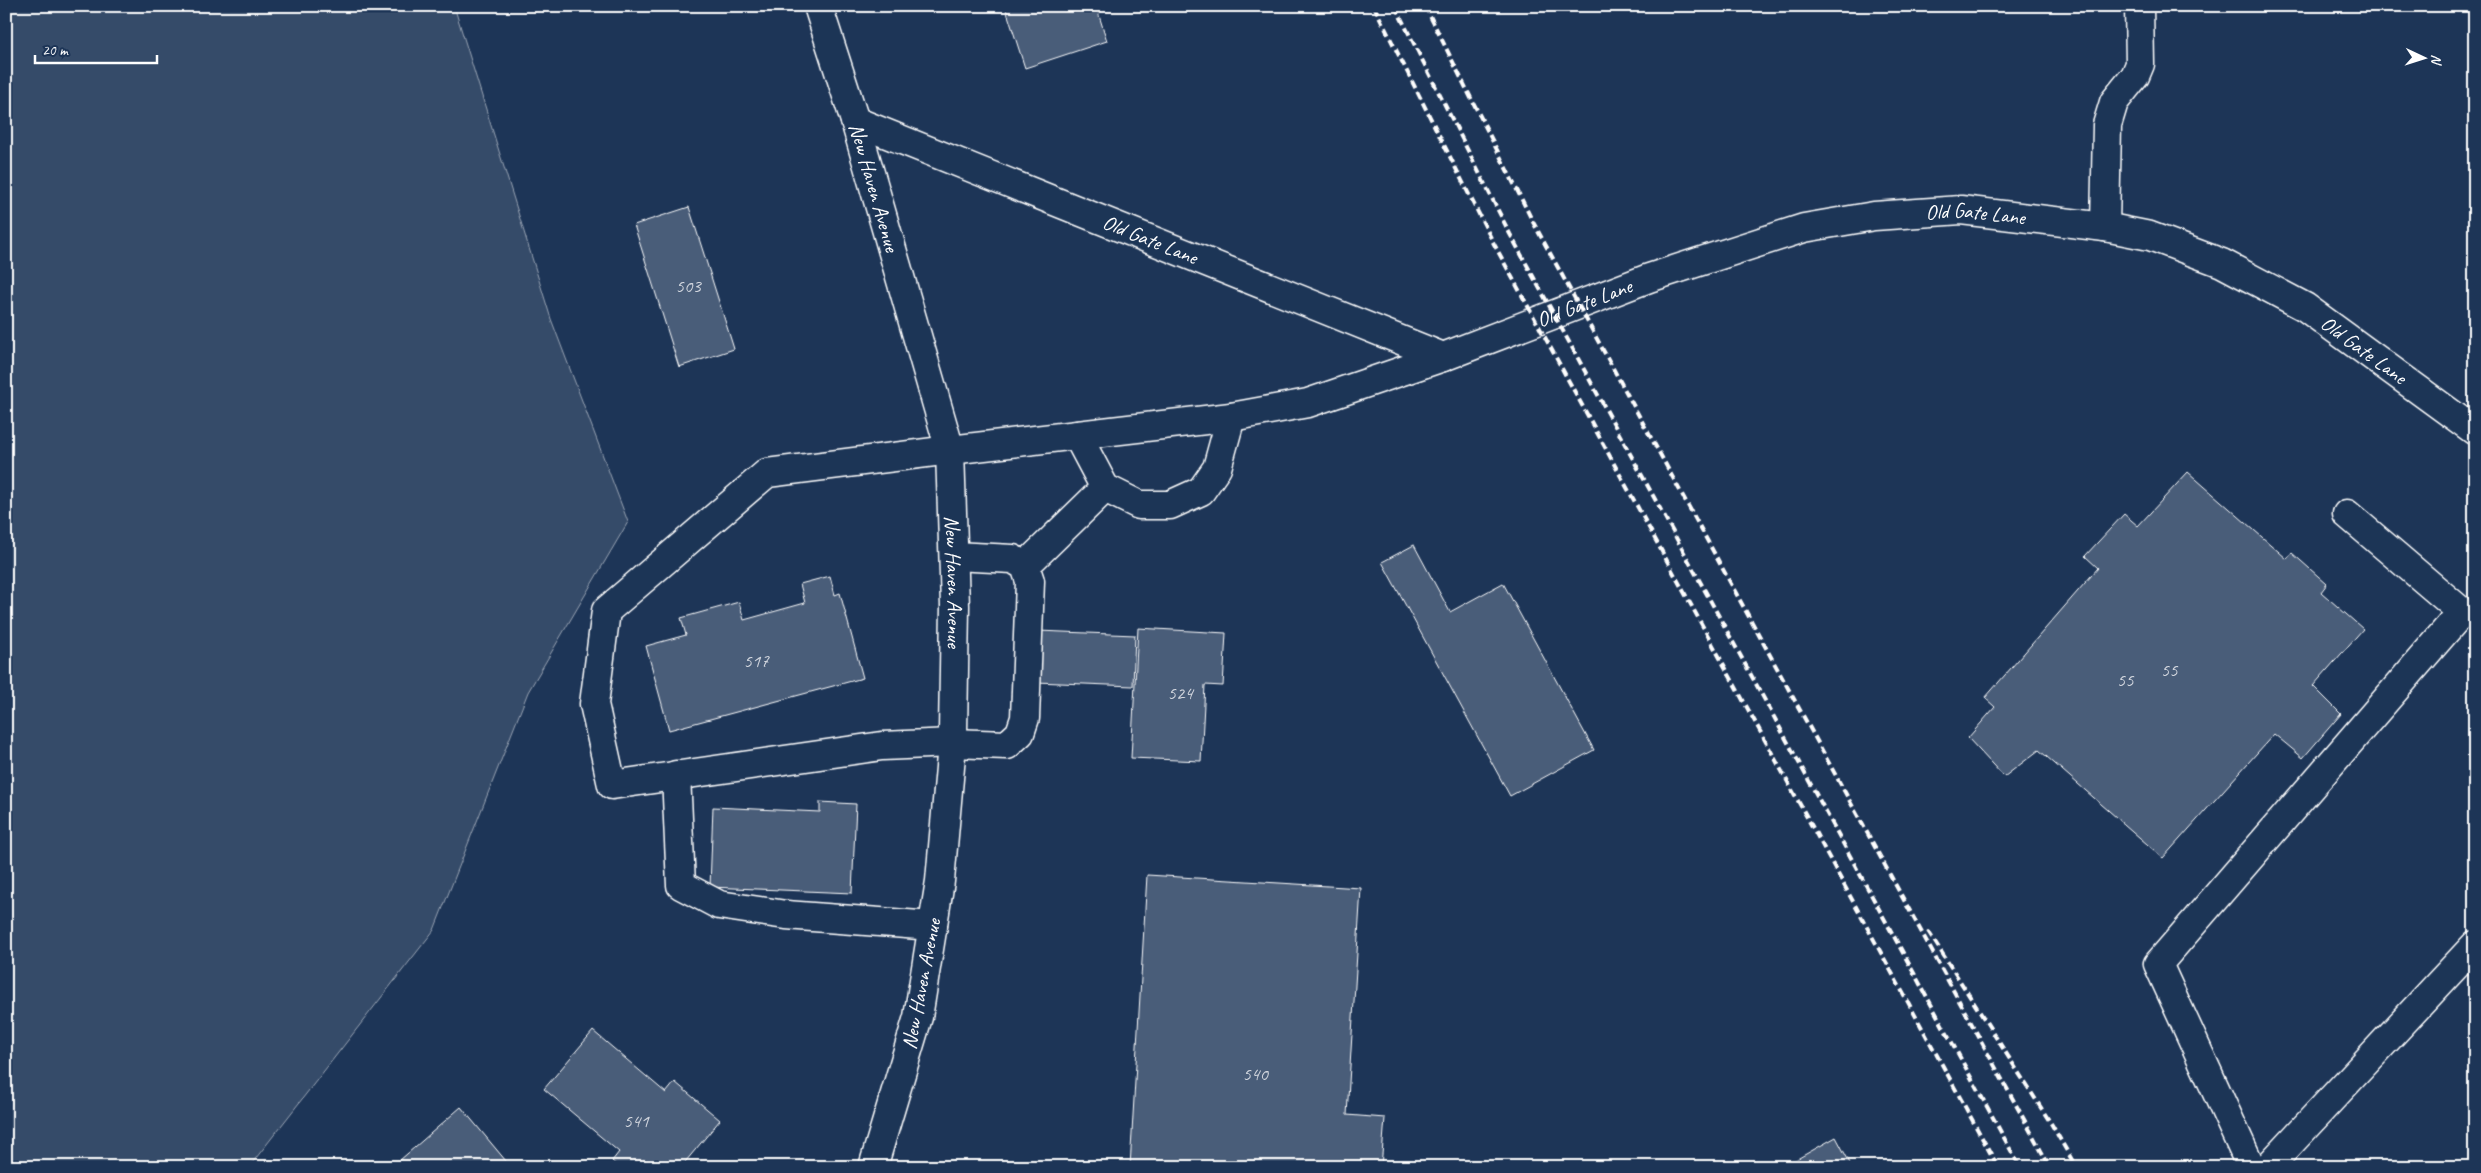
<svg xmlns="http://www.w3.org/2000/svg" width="2481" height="1173" font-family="Caveat,sans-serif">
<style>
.green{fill:#364b69;stroke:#9aa5b4}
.building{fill:#4a5d79;stroke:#fff}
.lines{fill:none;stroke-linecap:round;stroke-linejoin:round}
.minor-casing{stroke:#fff;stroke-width:31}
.major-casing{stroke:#fff;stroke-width:31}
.minor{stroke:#1d3557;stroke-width:28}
.major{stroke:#1d3557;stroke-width:28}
.rail{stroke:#fff;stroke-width:4;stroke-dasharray:8 4;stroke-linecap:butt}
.labels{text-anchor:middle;stroke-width:5;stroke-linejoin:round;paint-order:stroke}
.number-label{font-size:19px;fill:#d2d6de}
.street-label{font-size:21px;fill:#fff;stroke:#1d3557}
</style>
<rect width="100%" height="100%" fill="#1d3557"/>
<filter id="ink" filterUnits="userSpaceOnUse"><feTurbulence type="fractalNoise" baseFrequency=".02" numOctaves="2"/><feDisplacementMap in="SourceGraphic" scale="10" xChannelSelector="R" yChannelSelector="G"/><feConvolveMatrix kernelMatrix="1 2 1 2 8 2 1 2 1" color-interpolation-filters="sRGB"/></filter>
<g filter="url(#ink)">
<polygon class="green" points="6,6 454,6 551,319 628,522 528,692 434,930 249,1167 6,1167"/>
<g class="building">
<polygon points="1005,6 1096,6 1107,41 1025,68"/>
<polygon points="689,207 734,349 679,367 634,225"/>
<polygon points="2188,472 2287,559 2292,553 2327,584 2321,592 2363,629 2313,686 2341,714 2303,758 2274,734 2163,858 2039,750 2004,777 1968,738 1995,707 1985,698 2098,568 2085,556 2124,514 2138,526"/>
<polygon points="1414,545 1450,612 1503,583 1594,750 1510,796 1382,562"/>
<polygon points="830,576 835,595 840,593 863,678 669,730 646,646 686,635 681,618 739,602 744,620 805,603 800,584"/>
<polygon points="1138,628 1226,633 1223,686 1205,685 1201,761 1131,758"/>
<polygon points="1038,631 1135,635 1133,686 1036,682"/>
<polygon points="820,802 856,804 852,893 710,887 713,807 820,812"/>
<polygon points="1147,875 1361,888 1347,1115 1385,1118 1381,1167 1130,1167"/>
<polygon points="593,1031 666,1093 675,1082 720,1120 681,1167 619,1167 612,1161 619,1152 544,1089"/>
<polygon points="461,1107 511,1167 392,1167"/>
<polygon points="1836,1137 1852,1167 1783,1167"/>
</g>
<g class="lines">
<defs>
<g id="minor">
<path id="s1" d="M 855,121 L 1443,357"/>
<polyline points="2105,227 2107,125 2114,102 2135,76 2140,64 2139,6"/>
<polyline points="1077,435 1105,488 1139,505 1170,505 1201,491 1217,468 1231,417"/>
<polyline points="950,450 767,473 606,611 594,704 612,785 882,746 952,743 1007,745 1020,733 1025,718 1030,581 1025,566 1013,559 954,556"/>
<polyline points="1025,566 1105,488"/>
<polyline points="676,775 681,885 719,905 786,915 933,926"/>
<polyline points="2251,1167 2158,964 2462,612 2347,514"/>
<polyline points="2268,1167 2475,945"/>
</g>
<g id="major">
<path id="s2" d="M 818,6 L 855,121 L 950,450 L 955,606 L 953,733 L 940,881 L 918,1017 L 873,1167"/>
<path id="s3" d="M 950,450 L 1231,417 L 1308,403 L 1443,357 L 1649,278 L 1804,228 L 1874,216 L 1961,210 L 2105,227 L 2150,236 L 2222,263 L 2305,307 L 2475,431"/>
</g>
</defs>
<use href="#minor" class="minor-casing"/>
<use href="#major" class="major-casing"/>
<use href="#minor" class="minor"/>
<use href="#major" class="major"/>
<g class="rail">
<polyline points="1374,6 1494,244 1998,1167"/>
<polyline points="1395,6 1510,234 2020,1167"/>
<polyline points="1425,6 1533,222 2050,1167"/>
<polyline points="1928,931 2052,1125 2076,1167"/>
</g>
</g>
</g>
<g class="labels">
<g class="number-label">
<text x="688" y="292">503</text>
<text x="756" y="667">517</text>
<text x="2169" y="676">55</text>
<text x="2125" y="686">55</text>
<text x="1180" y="699">524</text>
<text x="1255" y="1080">540</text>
<text x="636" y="1127">541</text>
</g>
<g class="street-label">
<text dy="7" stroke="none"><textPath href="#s2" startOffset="190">New Haven Avenue</textPath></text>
<text dy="7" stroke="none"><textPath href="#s3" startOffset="1060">Old Gate Lane</textPath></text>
<text dy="7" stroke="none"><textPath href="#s1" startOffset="318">Old Gate Lane</textPath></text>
<text dy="7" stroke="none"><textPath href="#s3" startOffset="655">Old Gate Lane</textPath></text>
<text dy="7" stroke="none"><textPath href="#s3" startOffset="1480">Old Gate Lane</textPath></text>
<text dy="7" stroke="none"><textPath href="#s2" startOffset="595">New Haven Avenue</textPath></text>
<text transform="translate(921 984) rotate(-79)" y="7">New Haven Avenue</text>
</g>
</g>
<rect width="2481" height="1173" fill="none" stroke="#1d3557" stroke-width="25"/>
<rect x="12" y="12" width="2456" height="1148" fill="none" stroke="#fff" stroke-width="2" filter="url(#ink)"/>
<g transform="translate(2424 58) rotate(94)" stroke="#1d3557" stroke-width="4" paint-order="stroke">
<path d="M0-4L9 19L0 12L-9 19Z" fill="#ffffff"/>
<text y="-8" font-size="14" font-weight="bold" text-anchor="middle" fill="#ffffff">N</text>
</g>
<path d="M35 55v8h122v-8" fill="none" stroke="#ffffff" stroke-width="2.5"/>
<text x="42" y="55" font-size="15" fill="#ffffff" stroke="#1d3557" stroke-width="4" paint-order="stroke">20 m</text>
</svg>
